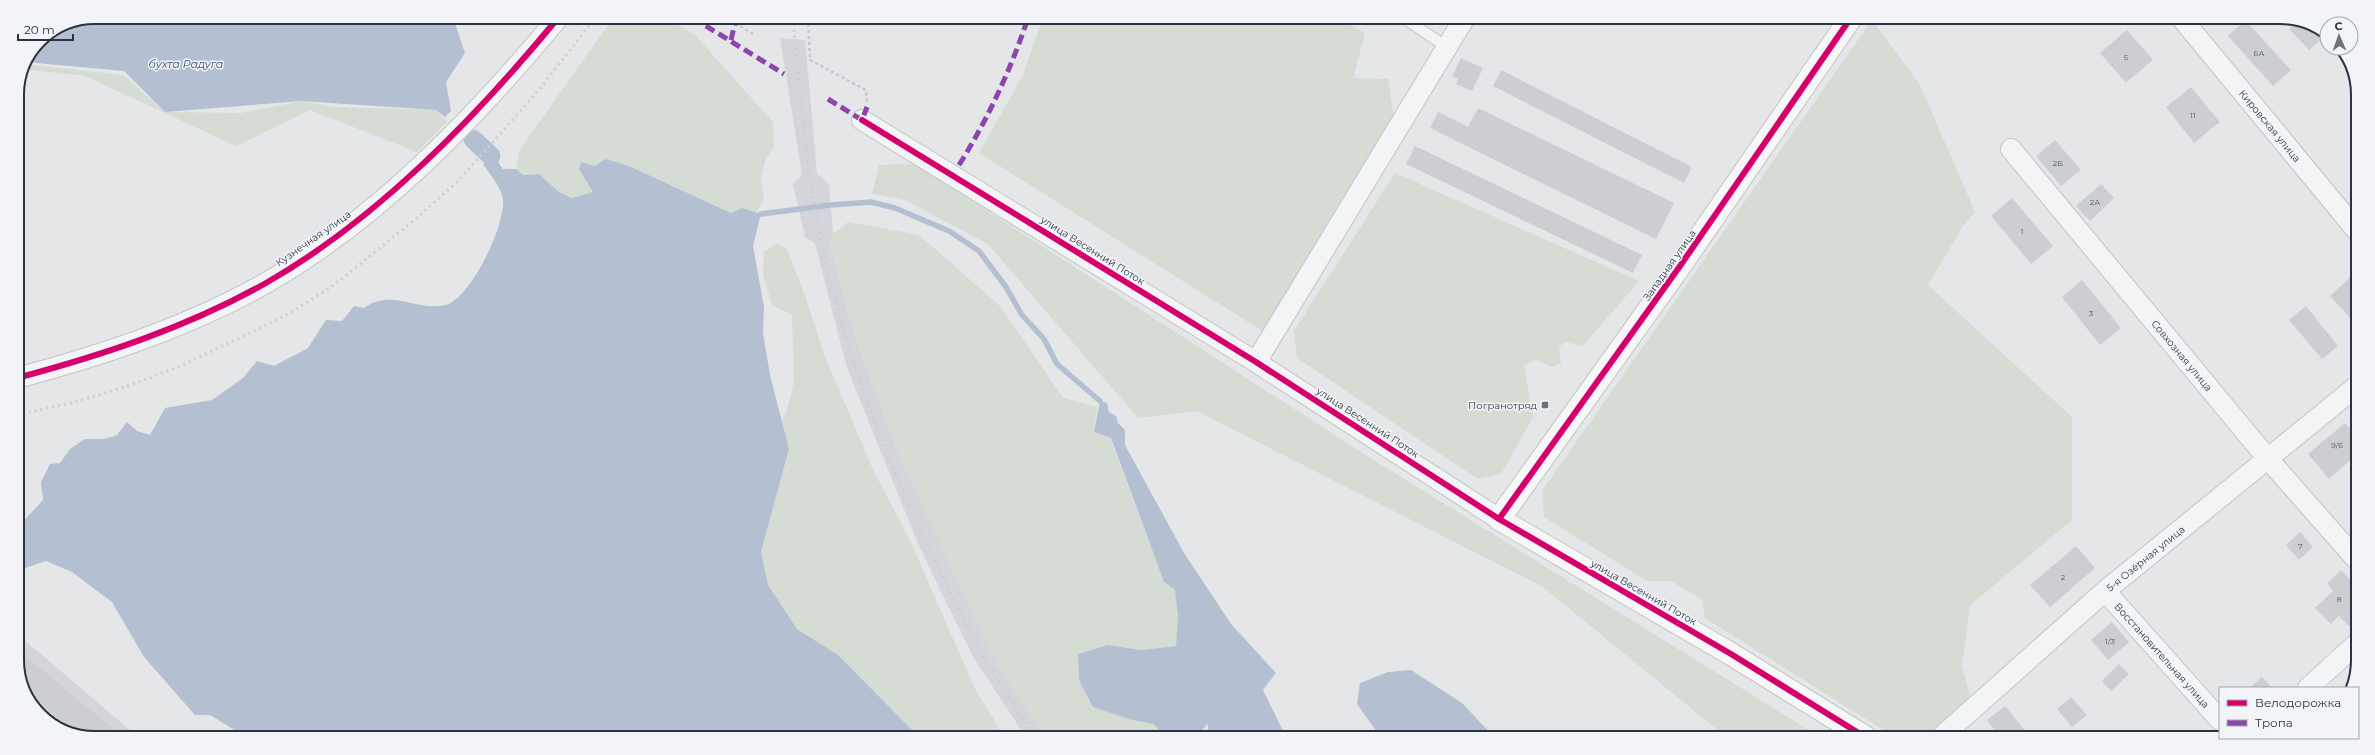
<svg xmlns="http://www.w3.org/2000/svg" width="2375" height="755" font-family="Montserrat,sans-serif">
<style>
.built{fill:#d3d5db}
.green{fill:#d4dcd4}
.water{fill:#b4c0d2}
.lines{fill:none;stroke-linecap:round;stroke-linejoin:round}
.stream{stroke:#b4c0d2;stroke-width:5.5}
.canal{stroke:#b4c0d2;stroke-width:19}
.building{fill:#ccced1}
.lane-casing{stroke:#c2c4c6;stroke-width:12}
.street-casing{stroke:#c2c4c6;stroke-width:22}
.secondary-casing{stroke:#c2c4c6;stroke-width:24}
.path{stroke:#c6c7cc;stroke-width:2.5;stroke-dasharray:3 3;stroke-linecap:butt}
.lane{stroke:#f3f4f6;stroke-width:10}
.street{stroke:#f3f4f6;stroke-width:20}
.secondary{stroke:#f7f7f7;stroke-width:22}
.rail{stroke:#cdced1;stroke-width:3;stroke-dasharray:2 4;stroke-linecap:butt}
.quiet{stroke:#8e44ad;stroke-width:5;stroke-dasharray:10 5;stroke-linecap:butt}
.cycleway-casing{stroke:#f2f4f8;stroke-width:8}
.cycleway{stroke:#d6006c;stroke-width:6}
.poi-dot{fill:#6c717c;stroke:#f2f4f8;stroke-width:1.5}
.labels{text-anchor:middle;stroke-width:3;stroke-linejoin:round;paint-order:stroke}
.number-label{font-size:8px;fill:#545a66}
.street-label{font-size:10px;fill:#2b3242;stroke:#f2f4f8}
.poi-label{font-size:10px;fill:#2b3242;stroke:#f2f4f8;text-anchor:end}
.water-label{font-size:11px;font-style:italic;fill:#364e75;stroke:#f2f4f8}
.rim{fill:none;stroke:#2b3242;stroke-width:2}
</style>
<rect width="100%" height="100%" fill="#e4e6e8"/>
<g class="built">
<polygon points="780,38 805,40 817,173 829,184 833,234 829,242 856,340 897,450 992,656 1044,736 1025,736 973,657 919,546 847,368 815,243 805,237 793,184 802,174"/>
<polygon points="17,634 136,735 74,735 33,708 17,666"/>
</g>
<g class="green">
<polygon points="613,18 663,18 694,34 773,122 774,146 765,161 761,179 764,200 756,212 742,208 731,213 629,166 606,159 594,166 579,169 594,192 572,198 559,192 539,174 523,175 516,169 519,151"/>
<polygon points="1043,18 1339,19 1365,33 1353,78 1388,79 1394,117 1264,332 979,153 1022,77"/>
<polygon points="1872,20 1920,85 1975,212 1963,226 1928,285 2072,417 2072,520 1970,605 1962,665 1970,696 1925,738 1896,738 1705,618 1702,600 1671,581 1647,581 1544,517 1542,491"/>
<polygon points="24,64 123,75 165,112 241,113 301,101 335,107 436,110 447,122 417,152 310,110 236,146 85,76 22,69"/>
<polygon points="915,164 1372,459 1820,737 1726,737 1543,587 1197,411 1138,418 988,244 905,200 872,194 879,165"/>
<polygon points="1395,173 1639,281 1583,346 1565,342 1559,347 1561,363 1552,367 1536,360 1524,365 1533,417 1501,474 1478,479 1297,358 1294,331"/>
<polygon points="848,222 919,235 1000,306 1063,398 1097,407 1094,432 1110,438 1164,582 1175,590 1178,617 1176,646 1141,650 1108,645 1078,654 1079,680 1132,720 1155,724 1164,737 1044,736 992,656 897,450 856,340 829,241 833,234"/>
<polygon points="777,243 787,249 806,299 824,354 873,470 909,538 976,691 1004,736 918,736 838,655 797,629 768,585 761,552 789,449 782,422 787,410 794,381 792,315 772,305 763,275 764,252"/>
</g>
<g class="water">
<path d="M 95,17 L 453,17 L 465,53 L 446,82 L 451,111 L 445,117 L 436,110 L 301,101 L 165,112 L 124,71 L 25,62 C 46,30 57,24 95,17 Z"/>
<path d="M 491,156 L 496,159 L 503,169 L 516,169 L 523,175 L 539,174 L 559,192 L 572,198 L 593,192 L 579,169 L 581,162 L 594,166 L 606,159 L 629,166 L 731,213 L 742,208 L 761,214 L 753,246 L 764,307 L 763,333 L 770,375 L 789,449 L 761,552 L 768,585 L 797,629 L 838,655 L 918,736 L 243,735 L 210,715 L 195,715 L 144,657 L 112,602 L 72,572 L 46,561 L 25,568 L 17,566 L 17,528 L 43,500 L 41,482 L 50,464 L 60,463 L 70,449 L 85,439 L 105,439 L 117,435 L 127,422 L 137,431 L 150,435 L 165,408 L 212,400 L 243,378 L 257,361 L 274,366 L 308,348 L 326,320 L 342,321 L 354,306 L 364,308 C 392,288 416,312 446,305 C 471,298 506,224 503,199 C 501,186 490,175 483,164 Z"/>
<polygon points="1100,401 1107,403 1109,412 1116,416 1118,423 1125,430 1125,445 1184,553 1231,624 1276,673 1263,690 1286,737 1208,737 1208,724 1195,737 1164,737 1154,724 1132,720 1093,707 1079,680 1078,654 1108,645 1141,650 1176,646 1178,617 1175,590 1164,582 1111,438 1094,432"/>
<polygon points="1411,670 1462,703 1494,737 1326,737 1339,731 1377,732 1357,704 1360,683 1388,672"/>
</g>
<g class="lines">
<polyline class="stream" points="761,214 831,205 871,202 895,208 949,231 979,251 1006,287 1022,315 1044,339 1057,364 1100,401"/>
<polyline class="canal" points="473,139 491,156"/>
</g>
<g class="building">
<polygon points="2245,20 2291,70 2273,86 2228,36"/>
<polygon points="2299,20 2326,35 2309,50 2289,29"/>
<polygon points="2127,30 2153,60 2126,83 2100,53"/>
<polygon points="1461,58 1483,68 1472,91 1456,84 1458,79 1452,76"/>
<polygon points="1501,70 1692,167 1684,183 1493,86"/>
<polygon points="2191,87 2220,122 2194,143 2166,107"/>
<polygon points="1478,108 1674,203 1656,239 1430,128 1438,112 1468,127"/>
<polygon points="2055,140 2081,170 2061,186 2036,156"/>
<polygon points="1415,146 1642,255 1633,273 1406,164"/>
<polygon points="2101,184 2114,198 2090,221 2076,206"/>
<polygon points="2012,198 2053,246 2031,264 1991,216"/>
<polygon points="2353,275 2357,279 2357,325 2330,296"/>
<polygon points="2082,280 2121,328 2100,345 2062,297"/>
<polygon points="2306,306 2338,346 2322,359 2289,320"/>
<polygon points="2345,423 2356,437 2356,455 2329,479 2308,454"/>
<polygon points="2300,532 2313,547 2299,560 2286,545"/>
<polygon points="2076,546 2095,568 2050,607 2030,585"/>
<polygon points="2341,570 2356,586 2356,593 2351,597 2356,602 2356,620 2349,626 2339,616 2331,624 2315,608 2333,591 2327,584"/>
<polygon points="2112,622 2129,642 2108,660 2091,640"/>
<polygon points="17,649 120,735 78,735 28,693 17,666"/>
<polygon points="2119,664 2129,674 2111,691 2102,681"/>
<polygon points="2262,677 2272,688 2249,688"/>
<polygon points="2071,697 2087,715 2072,727 2057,709"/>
<polygon points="2005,706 2026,732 2019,738 2000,738 1987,720"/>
</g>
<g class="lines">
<defs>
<polyline id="lane" points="1405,19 1447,47"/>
<g id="street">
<path id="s1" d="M 2183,20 L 2357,231"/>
<polyline points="862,120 1256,362 1499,519"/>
<path id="s2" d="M 2011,149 L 2268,459 L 2356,559"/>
<polyline points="1256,362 1464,19"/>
<path d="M 17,378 C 103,355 188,327 266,283 C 378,219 476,117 558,18"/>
<path id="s3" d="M 2105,591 L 2220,720"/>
<polyline points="2308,688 2355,645"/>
<path id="s4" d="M 1940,738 L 2105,591 L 2357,386"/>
</g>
<polyline id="secondary" points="1850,19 1680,266 1499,519 1731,654 1865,737"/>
</defs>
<use href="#lane" class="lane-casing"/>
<use href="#street" class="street-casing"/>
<use href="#secondary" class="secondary-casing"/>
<g class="path">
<polyline points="738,18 735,23 753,34"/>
<polyline points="763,18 769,22"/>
<polyline points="808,18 810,60 866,90 867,102"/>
</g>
<use href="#lane" class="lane"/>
<use href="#street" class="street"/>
<use href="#secondary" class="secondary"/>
<g class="rail">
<path d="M 793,18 C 799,91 806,164 820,236 C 850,382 912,524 983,655 C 998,683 1017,709 1034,736"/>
<polyline points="17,415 75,402 128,386 183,365 285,316 330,288 417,218 458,181 538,91 595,18"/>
</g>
<g class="quiet">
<polyline points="693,18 784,74"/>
<polyline points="731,40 735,23"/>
<polyline points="828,99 862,120 867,107"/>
<path d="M 959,165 C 988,119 1011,69 1028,18"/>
</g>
<defs>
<g id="cycleway">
<polyline points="862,120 1256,362 1499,519 1731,654 1865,737"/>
<path d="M 17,378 C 103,355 188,327 266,283 C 378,219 476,117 558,18"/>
<polyline points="1499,519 1680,266 1850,19"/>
</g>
</defs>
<use href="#cycleway" class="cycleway-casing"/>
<use href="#cycleway" class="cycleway"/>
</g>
<rect class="poi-dot" x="1541" y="401" width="8" height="8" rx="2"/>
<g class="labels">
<g class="number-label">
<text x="2259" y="56">6А</text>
<text x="2126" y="60">5</text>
<text x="2193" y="118">11</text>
<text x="2058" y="166">2Б</text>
<text x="2095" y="205">2А</text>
<text x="2022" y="234">1</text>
<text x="2091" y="316">3</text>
<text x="2337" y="448">9/6</text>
<text x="2300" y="549">7</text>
<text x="2063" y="580">2</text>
<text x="2339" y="602">8</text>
<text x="2110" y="644">1/3</text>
</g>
<g class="street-label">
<text dy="4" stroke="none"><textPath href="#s1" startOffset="137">Кировская улица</textPath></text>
<text transform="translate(313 238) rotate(-35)" y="4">Кузнечная улица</text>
<text transform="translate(1093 250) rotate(32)" y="4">улица Весенний Поток</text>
<text transform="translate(1669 265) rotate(-55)" y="4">Западная улица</text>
<text dy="4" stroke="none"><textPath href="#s2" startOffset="268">Совхозная улица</textPath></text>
<text transform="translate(1368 422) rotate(33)" y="4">улица Весенний Поток</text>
<text dy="4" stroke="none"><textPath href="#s4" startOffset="273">5-я Озёрная улица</textPath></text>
<text transform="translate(1644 592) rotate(30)" y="4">улица Весенний Поток</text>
<text dy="4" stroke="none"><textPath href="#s3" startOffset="86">Восстановительная улица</textPath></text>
</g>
<g class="poi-label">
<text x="1537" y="409">Погранотряд</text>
</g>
<g class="water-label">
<text x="186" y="68">бухта Радуга</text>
</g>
</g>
<path d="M0 0H2375V755H0ZM95 24H2280A71 71 0 0 1 2351 95V660A71 71 0 0 1 2280 731H95A71 71 0 0 1 24 660V95A71 71 0 0 1 95 24Z" fill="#f2f4f8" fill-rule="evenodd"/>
<path class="rim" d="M95 24H2280A71 71 0 0 1 2351 95V660A71 71 0 0 1 2280 731H95A71 71 0 0 1 24 660V95A71 71 0 0 1 95 24Z"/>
<rect x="2219" y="687" width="140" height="52" fill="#f2f4f8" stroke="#a2a6af"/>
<rect x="2227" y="700" width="20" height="6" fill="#d6006c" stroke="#a2a6af"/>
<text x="2255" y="707" font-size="12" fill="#2b3242">Велодорожка</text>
<rect x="2227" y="720" width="20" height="6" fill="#8e44ad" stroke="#a2a6af"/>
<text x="2255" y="727" font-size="12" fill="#2b3242">Тропа</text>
<g transform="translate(2339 36) rotate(358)"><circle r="19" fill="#f2f4f8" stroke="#a2a6af"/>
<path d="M0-3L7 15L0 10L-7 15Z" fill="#6c717c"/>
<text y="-6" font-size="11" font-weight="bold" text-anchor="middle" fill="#2b3242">С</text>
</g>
<path d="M18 34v6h55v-6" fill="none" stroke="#2b3242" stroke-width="2"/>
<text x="24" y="34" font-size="12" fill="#2b3242" stroke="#f2f4f8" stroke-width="3" paint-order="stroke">20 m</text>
</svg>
